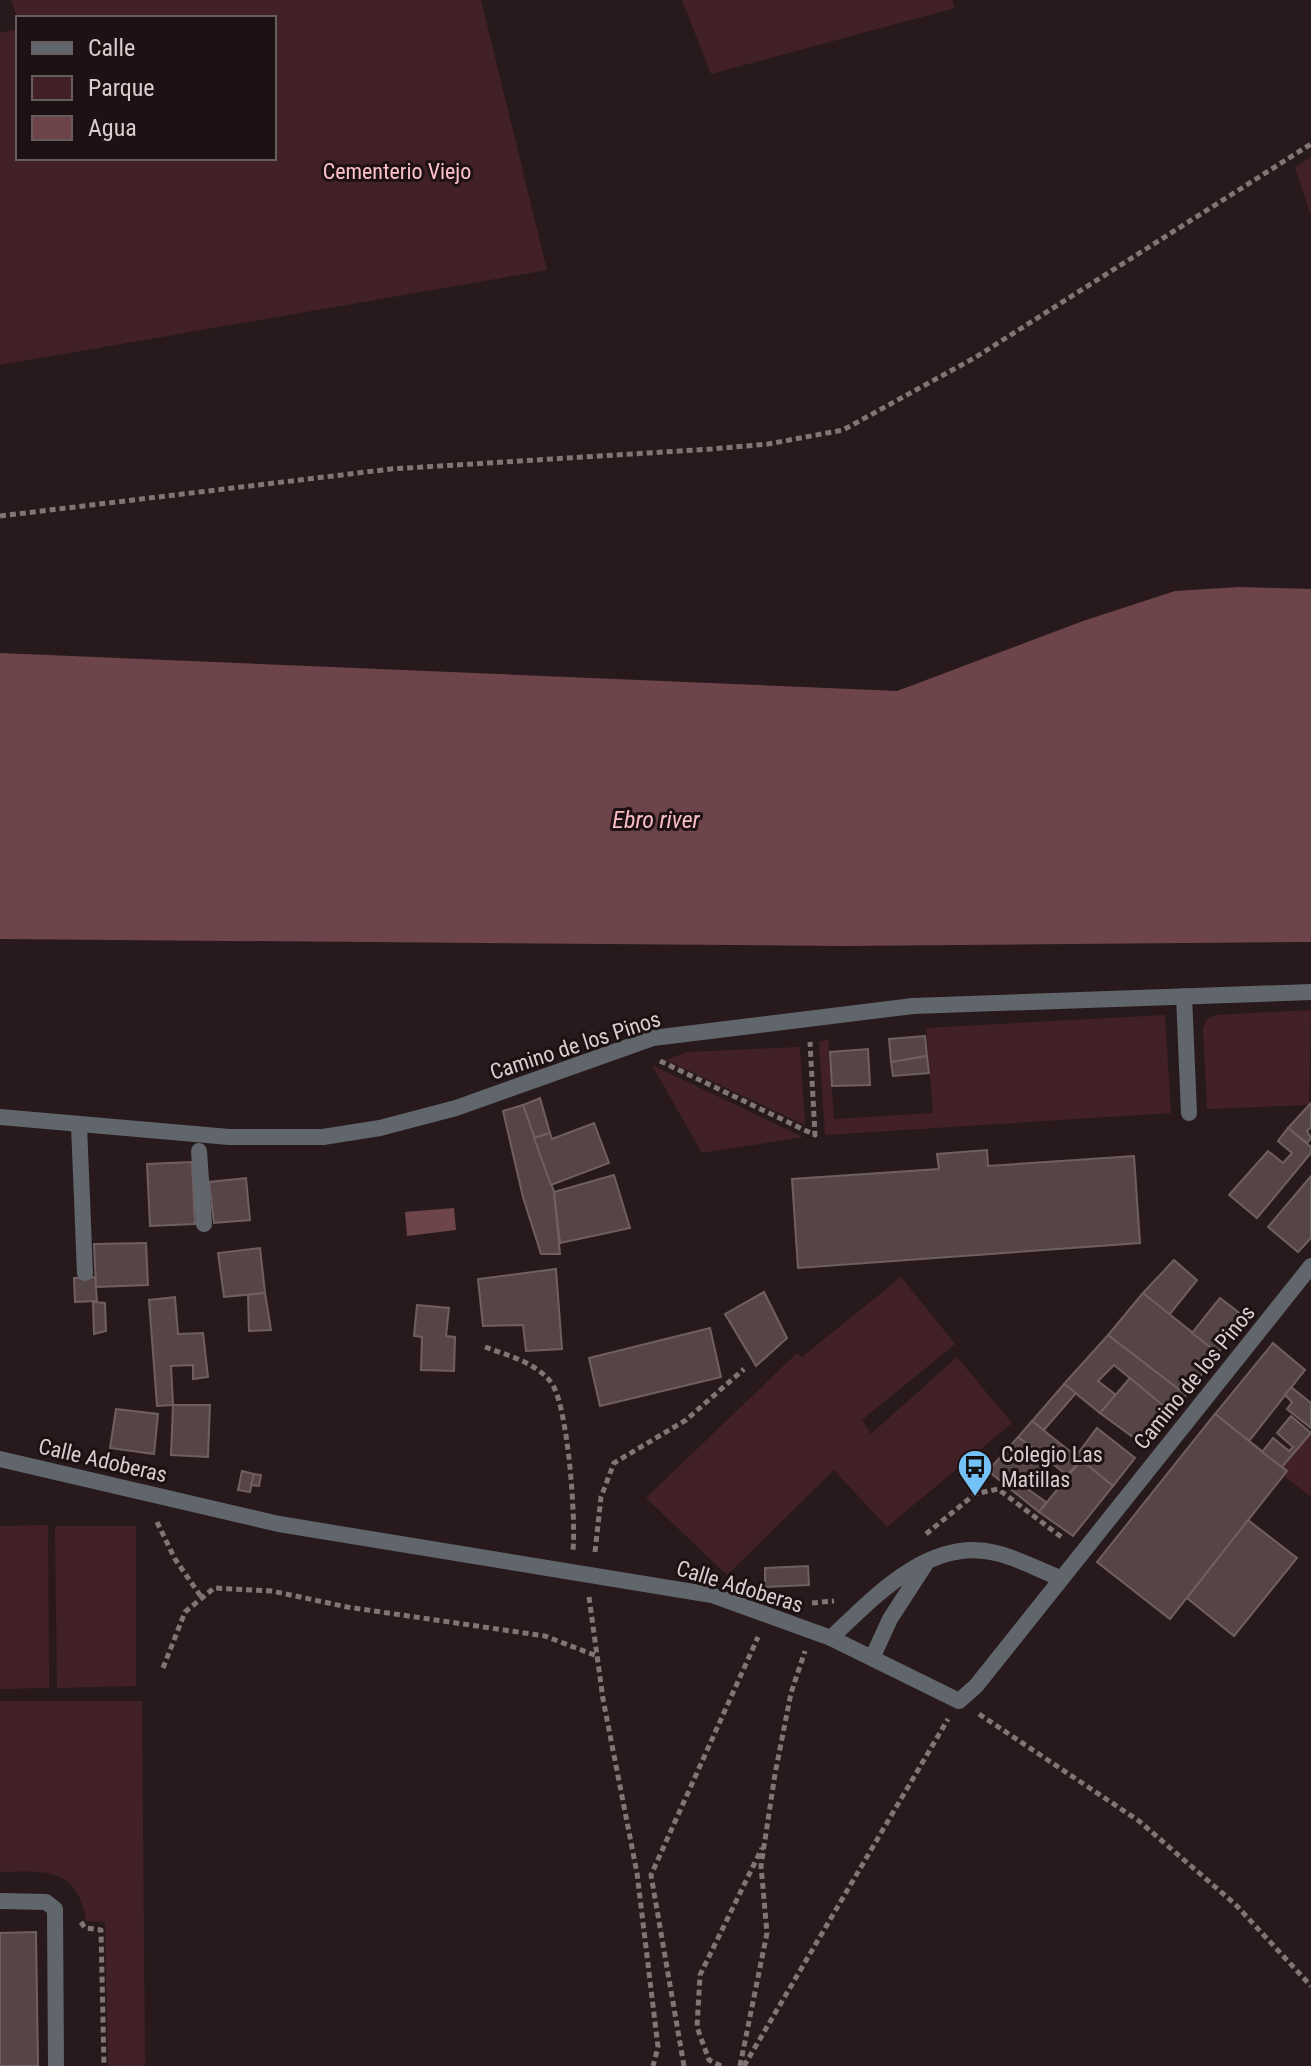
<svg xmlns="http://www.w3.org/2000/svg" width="1311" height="2066" font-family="'Roboto Condensed',sans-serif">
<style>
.green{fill:#422126}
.water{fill:#6c4449}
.building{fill:#564547;stroke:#705f61;stroke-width:2}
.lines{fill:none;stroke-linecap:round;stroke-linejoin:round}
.path{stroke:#817576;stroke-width:5;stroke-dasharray:6 4;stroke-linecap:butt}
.service{stroke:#60666b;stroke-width:16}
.pedestrian{stroke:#60666b;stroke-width:16}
.minor{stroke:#60666b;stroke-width:16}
.labels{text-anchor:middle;stroke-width:6;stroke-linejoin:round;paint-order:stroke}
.park-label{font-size:22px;fill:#fdc1c8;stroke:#1e1113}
.street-label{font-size:22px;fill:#d8cecf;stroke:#1e1113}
.poi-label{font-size:22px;fill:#d8cecf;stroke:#1e1113;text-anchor:start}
.water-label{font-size:24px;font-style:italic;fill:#f8bcc3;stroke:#1e1113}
</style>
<rect width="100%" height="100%" fill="#281a1c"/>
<g class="green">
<polygon points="11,0 481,0 547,270 0,365 0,33 18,29 18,158 274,158 274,18 18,20"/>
<polygon points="682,0 952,0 955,8 711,74"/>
<polygon points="1311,157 1311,217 1295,167"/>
<polygon points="1311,1010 1309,1105 1207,1109 1203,1028 1207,1019 1215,1015"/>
<polygon points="1165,1015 1171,1113 825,1135 819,1042 828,1039 834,1119 933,1113 926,1028"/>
<polygon points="800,1047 805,1125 666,1060 687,1052"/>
<polygon points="652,1065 803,1137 702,1153"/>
<polygon points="901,1277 955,1344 862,1420 871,1434 957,1357 1012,1423 887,1527 834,1470 727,1575 646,1498 797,1353 802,1357"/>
<polygon points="1311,1433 1311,1497 1284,1476 1287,1471 1282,1467"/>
<polygon points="48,1525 49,1688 0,1689 0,1526"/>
<polygon points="55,1526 136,1526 136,1686 57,1688"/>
<path d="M 0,1701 L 142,1701 L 145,2066 L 108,2066 L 105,1922 L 86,1921 C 78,1867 46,1871 0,1872 Z"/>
</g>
<g class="water">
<polygon points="1239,587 1311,589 1311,942 843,946 0,939 0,653 897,691 1083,621 1175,591"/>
<polygon points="454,1208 456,1230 407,1236 405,1212"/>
</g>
<g class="building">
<polygon points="925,1036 927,1056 891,1062 889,1039"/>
<polygon points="868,1049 870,1085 832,1086 830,1052"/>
<polygon points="927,1056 929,1073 893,1076 891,1062"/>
<polygon points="540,1098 550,1133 534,1138 523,1105"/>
<polygon points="1311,1103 1311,1127 1307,1131 1311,1138 1307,1143 1288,1128"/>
<polygon points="523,1105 554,1192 560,1254 541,1254 523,1197 503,1111"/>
<polygon points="594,1123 609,1163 551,1185 534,1138 550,1133 552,1139"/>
<polygon points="1288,1128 1311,1147 1311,1153 1257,1218 1229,1195 1268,1151 1283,1163 1292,1153 1278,1141"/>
<polygon points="987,1150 988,1166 1134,1156 1140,1243 798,1268 792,1179 939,1169 937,1154"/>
<polygon points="192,1162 195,1224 150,1226 147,1164"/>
<polygon points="614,1175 630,1228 560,1243 554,1192"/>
<polygon points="1311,1176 1311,1238 1298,1252 1268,1227"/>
<polygon points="246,1178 250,1220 214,1223 209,1182"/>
<polygon points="146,1243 148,1285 96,1287 94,1244"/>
<polygon points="260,1248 265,1293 224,1297 218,1253"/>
<polygon points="1174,1260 1197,1280 1169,1315 1143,1293"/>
<polygon points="556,1269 562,1349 526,1351 523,1325 483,1326 478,1279"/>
<polygon points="95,1277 97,1301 75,1302 74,1278"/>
<polygon points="764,1292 787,1338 756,1366 725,1314"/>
<polygon points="265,1293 271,1330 249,1331 248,1295"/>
<polygon points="1143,1293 1218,1353 1186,1395 1108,1335"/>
<polygon points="175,1297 178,1334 203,1333 208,1377 193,1379 193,1365 171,1366 173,1405 157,1406 149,1300"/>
<polygon points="1220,1298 1246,1318 1218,1353 1192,1333"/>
<polygon points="93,1302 105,1303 106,1331 94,1334"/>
<polygon points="417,1305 449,1308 446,1336 455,1337 454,1371 421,1370 422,1337 414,1336"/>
<polygon points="710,1328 721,1377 600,1406 589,1358"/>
<polygon points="1108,1335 1186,1395 1172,1413 1114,1365 1098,1381 1116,1395 1100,1413 1064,1384"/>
<polygon points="1273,1343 1305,1370 1249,1441 1215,1414"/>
<polygon points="1130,1378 1172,1413 1145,1446 1100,1413"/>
<polygon points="1064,1384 1076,1393 1044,1430 1032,1421"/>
<polygon points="1291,1387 1311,1403 1311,1428 1287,1409 1292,1402 1285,1395"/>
<polygon points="173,1405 210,1405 208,1457 171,1455"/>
<polygon points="116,1409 158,1414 154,1454 110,1448"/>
<polygon points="1215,1414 1287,1471 1170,1619 1097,1562"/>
<polygon points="1291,1416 1311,1433 1282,1467 1262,1452 1273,1438 1289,1451 1293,1447 1277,1433"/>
<polygon points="1032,1421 1081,1460 1067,1475 1018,1437"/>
<polygon points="1097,1428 1135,1458 1113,1486 1076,1456"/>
<polygon points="1018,1437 1051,1462 1029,1490 1046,1502 1039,1512 988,1471"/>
<polygon points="1081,1460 1113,1486 1073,1536 1039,1512"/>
<polygon points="242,1471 254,1474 250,1492 238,1490"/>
<polygon points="254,1474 261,1475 259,1486 251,1485"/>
<polygon points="1248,1520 1297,1558 1234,1636 1187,1598"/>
<polygon points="808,1566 809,1585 765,1587 765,1568"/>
<polygon points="36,1932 38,2066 0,2066 0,1933"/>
</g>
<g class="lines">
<g class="path">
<polyline points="0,516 391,469 712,449 768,444 843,430 976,357 1311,144"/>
<polyline points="660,1061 815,1135 810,1042"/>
<path d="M 485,1347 C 507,1355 534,1362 550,1381 C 568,1401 576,1520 573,1550"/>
<polyline points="157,1522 175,1559 202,1598"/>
<polyline points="926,1534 975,1494 998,1489 1064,1539"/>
<polyline points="595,1552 601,1497 614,1463 686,1420 744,1369"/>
<polyline points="589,1597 603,1699 637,1873 658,2047 653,2066"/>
<polyline points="812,1603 834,1601"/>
<polyline points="163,1668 185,1612 214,1588 272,1591 347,1607 545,1636 597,1656"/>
<polyline points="979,1714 1139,1821 1235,1904 1311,1986"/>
<polyline points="81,1922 85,1928 101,1930 104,2066"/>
<polyline points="684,2066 651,1875 758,1637"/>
<polyline points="721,2066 709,2060 697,2027 700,1975 762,1848"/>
<polyline points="740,2066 767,1933 761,1866 775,1774 791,1693 805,1651"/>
<polyline points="744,2066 948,1719"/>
</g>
<g class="service">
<polyline points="1184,996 1189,1113"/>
<polyline points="79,1125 85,1273"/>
</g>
<polyline class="pedestrian" points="199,1151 204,1224"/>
<g class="minor">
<polyline points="0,1117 229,1137 323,1137 380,1128 456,1108 653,1038 913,1006 1311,992"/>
<polyline points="0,1459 279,1524 712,1595 831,1638 959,1701 976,1686 1311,1266"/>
<path d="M 831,1638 C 874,1597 930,1536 996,1553 C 1018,1558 1039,1570 1060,1578"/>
<polyline points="873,1656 890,1619 925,1565"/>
<polyline points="0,1901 46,1902 55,1909 56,2066"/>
</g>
</g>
<defs>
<symbol id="bus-pin" viewBox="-11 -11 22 30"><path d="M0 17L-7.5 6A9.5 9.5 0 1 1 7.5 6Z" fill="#73c1f6" stroke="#1e1113"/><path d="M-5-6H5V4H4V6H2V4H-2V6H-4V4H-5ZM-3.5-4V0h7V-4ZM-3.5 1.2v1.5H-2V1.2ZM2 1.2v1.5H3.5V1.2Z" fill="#111"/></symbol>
</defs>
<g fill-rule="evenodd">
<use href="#bus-pin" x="955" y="1447" width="40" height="54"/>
</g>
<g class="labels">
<g class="park-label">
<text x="397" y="179">Cementerio Viejo</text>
</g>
<g class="street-label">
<text transform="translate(575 1045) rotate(-18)" y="8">Camino de los Pinos</text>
<text transform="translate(1194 1377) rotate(-51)" y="8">Camino de los Pinos</text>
<text transform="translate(103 1460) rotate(13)" y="8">Calle Adoberas</text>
<text transform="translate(740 1586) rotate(17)" y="8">Calle Adoberas</text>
</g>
<g class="poi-label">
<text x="1001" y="1462">Colegio Las<tspan x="1001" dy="25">Matillas</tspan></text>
</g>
<g class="water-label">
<text x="656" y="828">Ebro river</text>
</g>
</g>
<rect x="16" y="16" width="260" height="144" fill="#1e1113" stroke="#685d5e" stroke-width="2"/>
<rect x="32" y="42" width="40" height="12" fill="#60666b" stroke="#685d5e" stroke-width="2"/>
<text x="88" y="56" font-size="24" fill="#d8cecf">Calle</text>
<rect x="32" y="76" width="40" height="24" fill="#422126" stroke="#685d5e" stroke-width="2"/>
<text x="88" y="96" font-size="24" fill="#d8cecf">Parque</text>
<rect x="32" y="116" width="40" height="24" fill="#6c4449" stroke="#685d5e" stroke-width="2"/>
<text x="88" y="136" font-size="24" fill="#d8cecf">Agua</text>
</svg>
